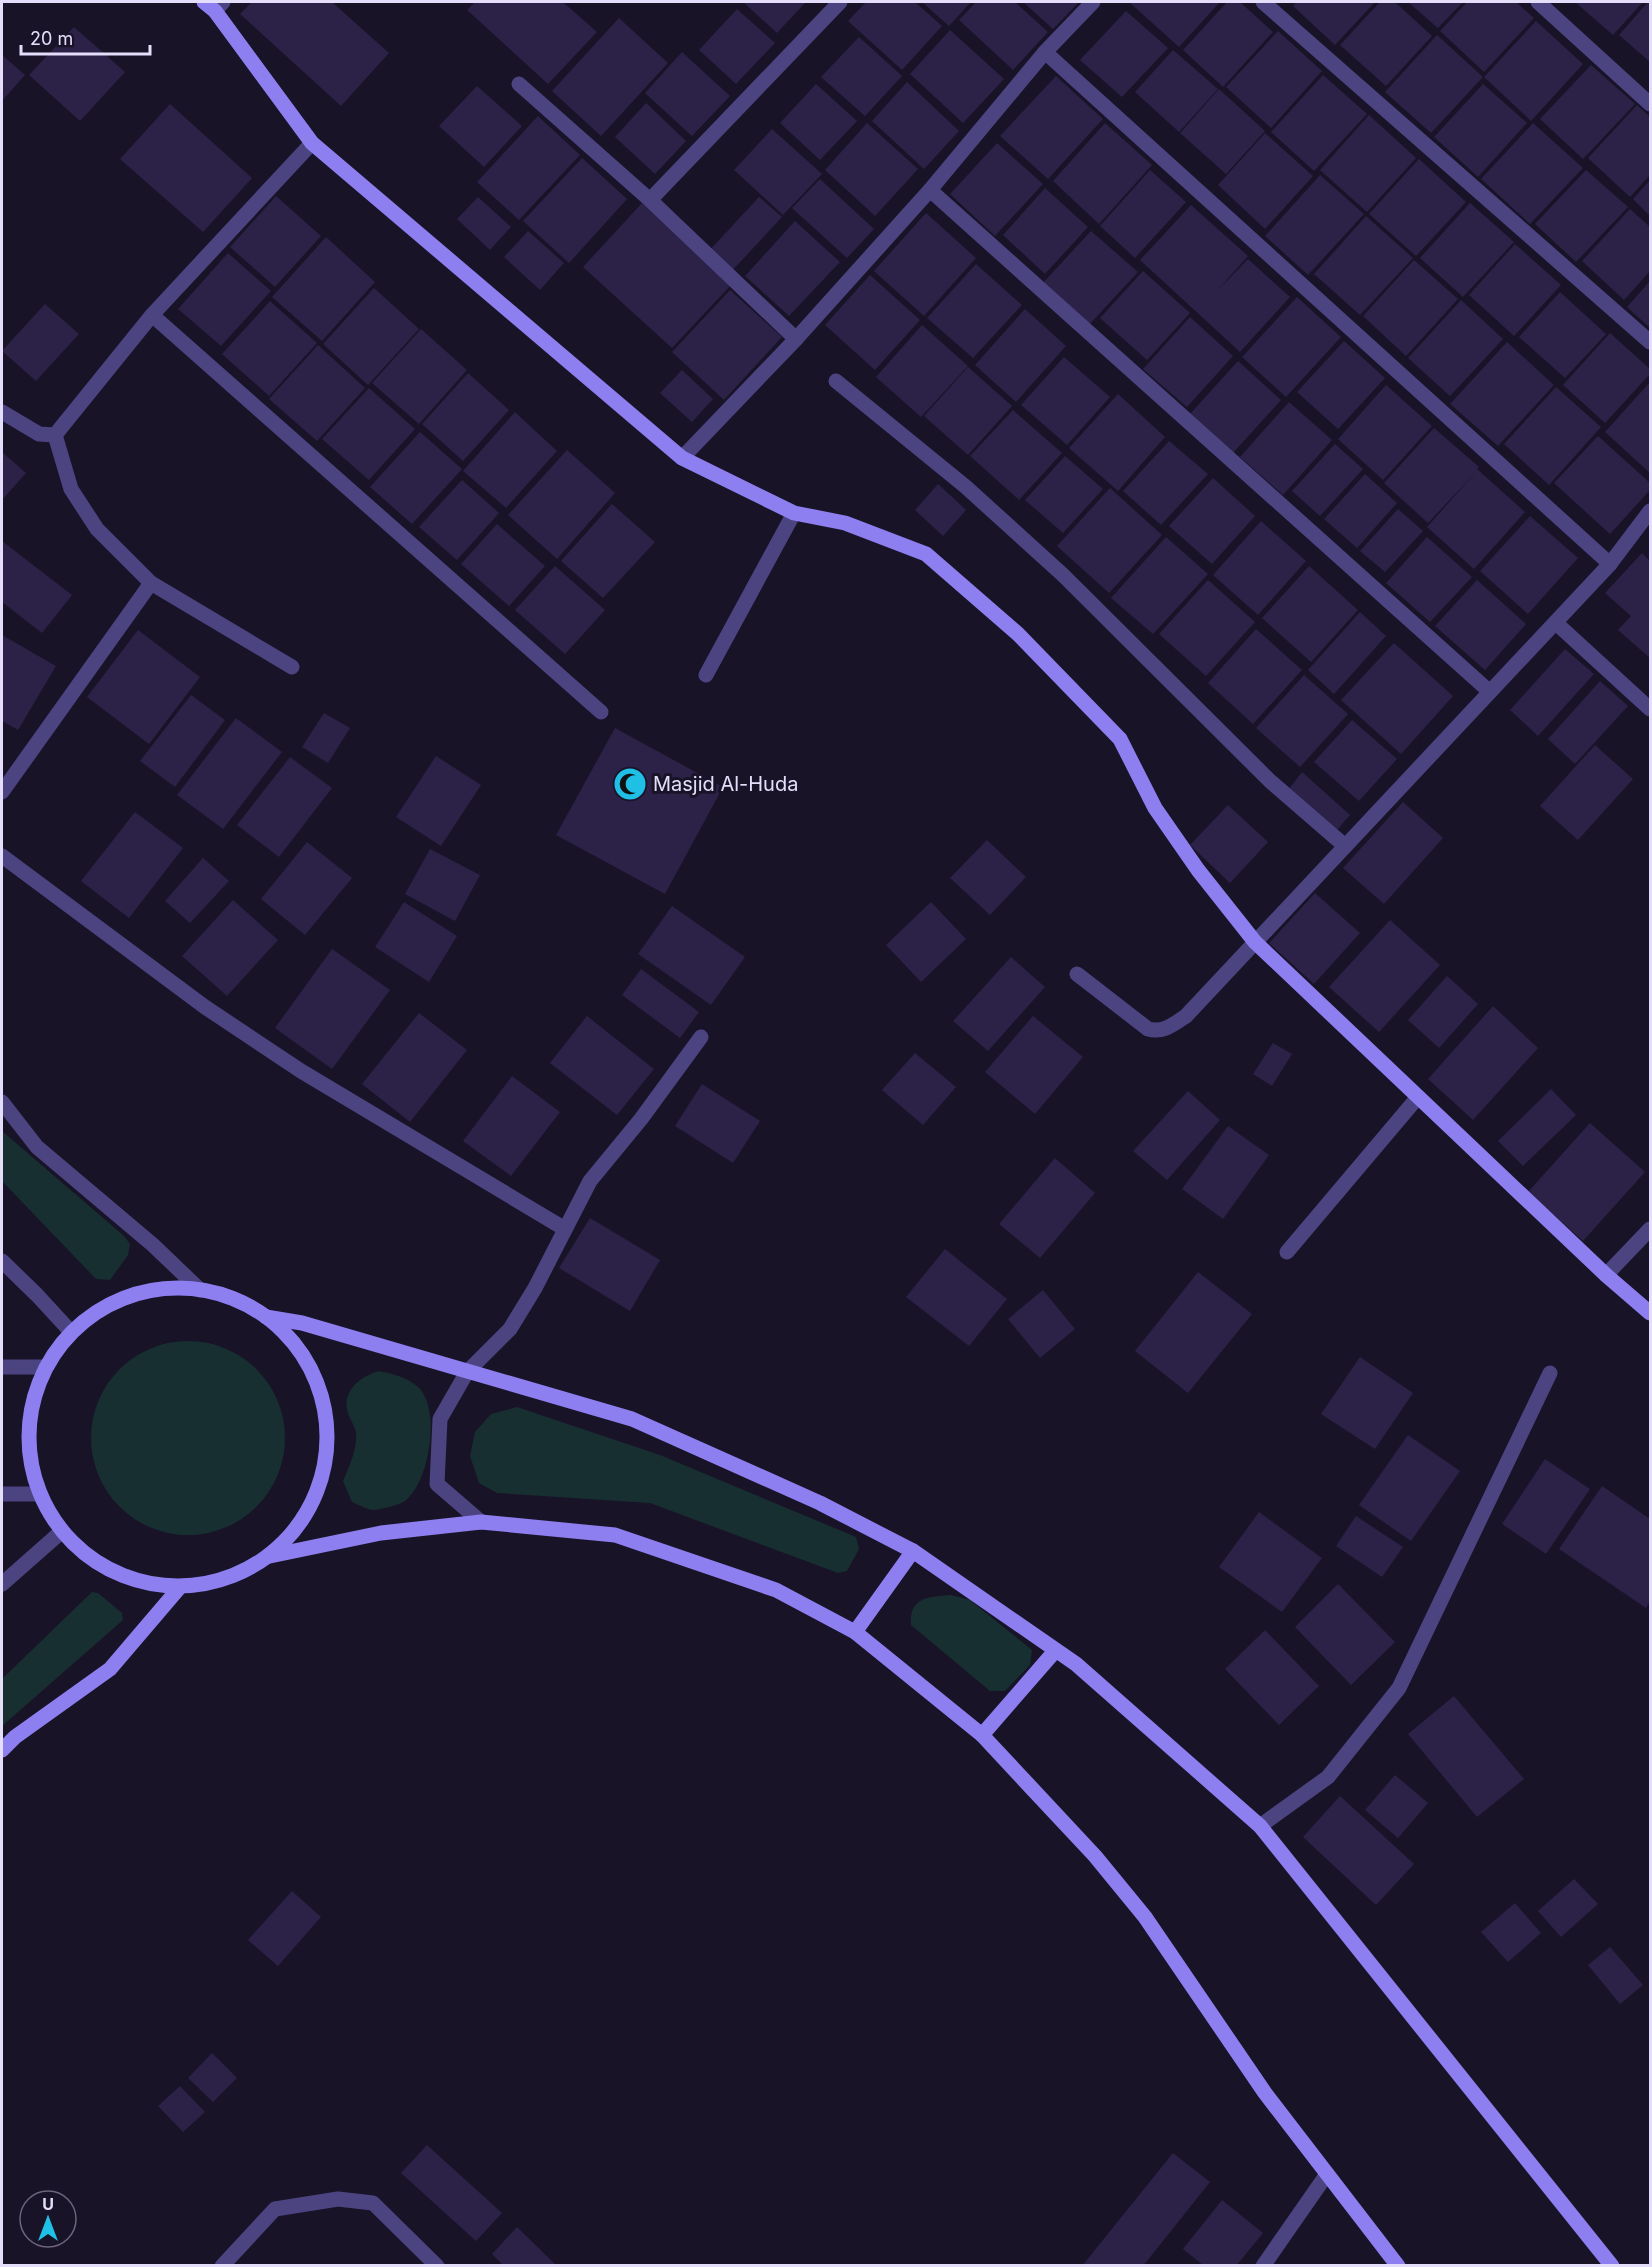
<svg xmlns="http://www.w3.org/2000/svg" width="1652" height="2267" font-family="Inter,sans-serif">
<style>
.green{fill:#172f31}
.building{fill:#2c2146}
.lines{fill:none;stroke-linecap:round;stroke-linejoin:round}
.lane{stroke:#4c4481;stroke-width:15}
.street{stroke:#4c4481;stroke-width:15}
.secondary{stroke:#8d7ff0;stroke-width:15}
.labels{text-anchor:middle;stroke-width:6;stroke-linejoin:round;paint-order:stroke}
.poi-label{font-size:20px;fill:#e4defb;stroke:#191328;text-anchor:start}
</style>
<rect width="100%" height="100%" fill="#191328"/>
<g class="green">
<polygon points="2,1131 124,1236 130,1244 128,1255 110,1280 96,1279 2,1181"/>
<circle cx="188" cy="1438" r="97"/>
<path d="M 379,1371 C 393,1374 406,1377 417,1386 C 442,1407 430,1482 405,1501 C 399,1505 382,1509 374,1510 C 368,1510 359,1505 352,1502 L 343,1481 C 349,1467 358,1448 356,1432 C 354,1424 349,1418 347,1410 C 343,1389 362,1376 379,1371 Z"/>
<polygon points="517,1407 660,1455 856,1537 859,1549 847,1571 838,1573 650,1503 497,1493 479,1483 470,1456 475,1432 491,1414"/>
<polygon points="92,1592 98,1593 122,1613 123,1620 2,1726 2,1679"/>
<path d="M 951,1595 L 970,1600 L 1032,1650 L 1030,1665 L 1005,1691 L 990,1691 L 911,1625 C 909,1597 928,1597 951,1595 Z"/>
</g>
<g class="building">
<polygon points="252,2 332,2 389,53 341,106 240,14"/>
<polygon points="475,2 563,2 597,32 548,84 467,10"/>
<polygon points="743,2 806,2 777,33"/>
<polygon points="866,2 915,2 942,26 902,70 848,21"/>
<polygon points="922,2 971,2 949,26"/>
<polygon points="976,2 1015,2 1048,32 1013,70 959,20"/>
<polygon points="1023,2 1079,2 1053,29"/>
<polygon points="1129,2 1220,2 1179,47"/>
<polygon points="1227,2 1240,2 1273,32 1223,87 1183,50"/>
<polygon points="1296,2 1375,2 1335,45 1293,6"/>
<polygon points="1380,2 1395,2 1432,36 1386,86 1340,45"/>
<polygon points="1408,2 1463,2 1438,28"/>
<polygon points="1467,2 1516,2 1534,18 1484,72 1440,31"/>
<polygon points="1575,2 1643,2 1613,35"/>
<polygon points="1648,2 1650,2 1650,62 1619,35"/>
<polygon points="737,9 775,43 736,84 699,50"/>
<polygon points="1126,11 1168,48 1122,97 1080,60"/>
<polygon points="619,18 668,63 601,136 552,91"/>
<polygon points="1536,21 1583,64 1531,121 1484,77"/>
<polygon points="74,27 125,72 80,121 29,75"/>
<polygon points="950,30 1004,79 963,123 910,74"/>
<polygon points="1278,31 1322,71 1271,128 1226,87"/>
<polygon points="1437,35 1483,77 1431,133 1385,92"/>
<polygon points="859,37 902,76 865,116 821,77"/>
<polygon points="1173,50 1218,89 1179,132 1135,92"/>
<polygon points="682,52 730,96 692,136 645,93"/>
<polygon points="2,55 25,75 2,101"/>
<polygon points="1591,65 1635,104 1583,159 1540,119"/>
<polygon points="1323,75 1367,114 1314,171 1271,132"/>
<polygon points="1056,76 1103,119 1048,179 1000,136"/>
<polygon points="907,82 959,131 924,169 872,121"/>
<polygon points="816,84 857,121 820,160 780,123"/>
<polygon points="1483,84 1527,123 1478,177 1434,137"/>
<polygon points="477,86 522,126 484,167 439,126"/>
<polygon points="1219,89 1265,131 1226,174 1180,133"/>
<polygon points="646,103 686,141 655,174 615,137"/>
<polygon points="170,104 252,178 203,232 120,159"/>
<polygon points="1637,105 1650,117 1650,175 1630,197 1588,158"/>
<polygon points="1369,115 1416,158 1367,212 1320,170"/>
<polygon points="538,116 580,155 519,220 477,182"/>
<polygon points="867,123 918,169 875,216 825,170"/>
<polygon points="1105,123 1152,165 1099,224 1053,181"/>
<polygon points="1533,123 1583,168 1530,224 1481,179"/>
<polygon points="772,129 822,174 783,215 734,170"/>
<polygon points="1265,133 1313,176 1265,229 1218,185"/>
<polygon points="997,143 1043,184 995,236 950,194"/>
<polygon points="582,158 627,199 569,263 523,221"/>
<polygon points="1419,159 1466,202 1416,256 1369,214"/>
<polygon points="1150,170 1186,202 1135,258 1100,226"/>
<polygon points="1586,170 1628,207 1576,262 1535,224"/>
<polygon points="1320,175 1364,214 1308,275 1265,236"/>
<polygon points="820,179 874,229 847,258 792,208"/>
<polygon points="1650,180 1650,216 1633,199"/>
<polygon points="1045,188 1088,227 1045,274 1003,235"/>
<polygon points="276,196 321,236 275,287 230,247"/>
<polygon points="478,197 511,227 490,250 457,219"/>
<polygon points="759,197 782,217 730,273 707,253"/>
<polygon points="642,203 732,284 672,348 583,267"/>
<polygon points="1470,203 1514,242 1463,297 1420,258"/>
<polygon points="1191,205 1248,256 1216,292 1248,259 1290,297 1240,352 1140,260"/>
<polygon points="1630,209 1650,227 1650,271 1624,300 1582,261"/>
<polygon points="926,213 976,258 924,316 874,271"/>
<polygon points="1366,216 1413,258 1360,315 1314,274"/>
<polygon points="795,221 840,262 789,316 745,276"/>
<polygon points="528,231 564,263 540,290 504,257"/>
<polygon points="1091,231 1138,272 1088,326 1041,285"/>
<polygon points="326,237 375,282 322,341 272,297"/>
<polygon points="1515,244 1561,285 1514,336 1469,295"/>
<polygon points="228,253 271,291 221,346 178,309"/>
<polygon points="1414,260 1458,299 1406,356 1363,316"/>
<polygon points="976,264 1022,305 973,358 927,318"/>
<polygon points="1143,271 1190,313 1147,360 1100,318"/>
<polygon points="870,275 920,320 875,370 825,325"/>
<polygon points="1650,281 1650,328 1627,307"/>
<polygon points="374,288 419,329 368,385 323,344"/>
<polygon points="730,290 782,337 724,400 672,352"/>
<polygon points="1560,292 1606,334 1565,378 1519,337"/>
<polygon points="1297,297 1341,337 1286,397 1242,357"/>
<polygon points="1461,300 1503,339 1450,396 1408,358"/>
<polygon points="270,301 317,343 269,396 222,354"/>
<polygon points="45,304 79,334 36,381 2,351"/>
<polygon points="1025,309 1066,346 1016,402 975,365"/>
<polygon points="1190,317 1233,356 1187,407 1143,369"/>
<polygon points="922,325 968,366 921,417 876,377"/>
<polygon points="421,329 467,370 419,424 372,383"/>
<polygon points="1610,333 1650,369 1650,374 1605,423 1563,385"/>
<polygon points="1344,341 1385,378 1338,429 1297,392"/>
<polygon points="1507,342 1554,385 1498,446 1450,404"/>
<polygon points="318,345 365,388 317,441 269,399"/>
<polygon points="1064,357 1110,397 1067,445 1021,405"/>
<polygon points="1238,361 1281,400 1233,453 1190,414"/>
<polygon points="968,367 1012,406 968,455 924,416"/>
<polygon points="682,370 713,399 692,422 660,393"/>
<polygon points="468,373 509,410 463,461 422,424"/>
<polygon points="1650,382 1650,473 1605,432"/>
<polygon points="1386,385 1432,426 1383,480 1338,439"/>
<polygon points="1556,387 1601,427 1549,485 1504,444"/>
<polygon points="369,388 415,429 369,480 322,439"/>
<polygon points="1118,394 1165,437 1118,491 1069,448"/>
<polygon points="1289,402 1332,440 1283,495 1240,457"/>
<polygon points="1013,410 1062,453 1019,500 970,456"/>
<polygon points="515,412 557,451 506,508 463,471"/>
<polygon points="1434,428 1479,467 1477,469 1525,512 1474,569 1427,527 1476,472 1428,523 1384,483"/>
<polygon points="420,432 462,469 412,524 370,487"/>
<polygon points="1598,436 1650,483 1650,490 1610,534 1554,483"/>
<polygon points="1169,441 1208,474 1161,525 1123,491"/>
<polygon points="1335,444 1363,469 1320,516 1292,491"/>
<polygon points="567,450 615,493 557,559 508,515"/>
<polygon points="2,452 26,473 2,500"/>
<polygon points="1065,456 1103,489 1063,533 1025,500"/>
<polygon points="1365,474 1397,503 1357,548 1324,519"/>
<polygon points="1213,478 1255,516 1212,564 1169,526"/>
<polygon points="462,480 499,513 457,560 419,527"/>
<polygon points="938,484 966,510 943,536 915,510"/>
<polygon points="1110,488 1162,535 1109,593 1057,546"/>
<polygon points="612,504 655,542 603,598 561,561"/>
<polygon points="1398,509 1423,531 1385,572 1360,551"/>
<polygon points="1530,516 1578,558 1528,614 1480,571"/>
<polygon points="1261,521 1306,561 1258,615 1213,575"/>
<polygon points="497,524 545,566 509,606 461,564"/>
<polygon points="1166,537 1208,574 1153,634 1111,598"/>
<polygon points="1427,537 1472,577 1430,622 1386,583"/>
<polygon points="2,541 72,595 42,633 2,602"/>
<polygon points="1642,553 1650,561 1650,658 1618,630 1631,616 1605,593"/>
<polygon points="555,566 605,610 565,654 515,610"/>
<polygon points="1309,566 1358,610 1311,662 1262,618"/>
<polygon points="1208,580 1255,622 1206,676 1159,634"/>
<polygon points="1477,580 1526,624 1485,670 1435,626"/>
<polygon points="1360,612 1386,636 1334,694 1308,670"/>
<polygon points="1256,629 1302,670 1253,724 1208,683"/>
<polygon points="138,630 200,677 149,744 87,697"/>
<polygon points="2,635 56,666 18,730 2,721"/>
<polygon points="1394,643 1453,696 1401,754 1341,700"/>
<polygon points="1565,649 1594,674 1538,736 1510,710"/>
<polygon points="1304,675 1348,714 1300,767 1256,728"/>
<polygon points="1600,681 1628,706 1575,764 1548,739"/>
<polygon points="191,695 225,720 175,787 140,761"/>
<polygon points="324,713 350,728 328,763 302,747"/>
<polygon points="236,718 282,752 223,829 177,795"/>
<polygon points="1352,720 1397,759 1359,801 1314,762"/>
<polygon points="615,728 723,787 665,894 556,835"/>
<polygon points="1595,745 1633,779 1578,840 1540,806"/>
<polygon points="436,756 481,785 441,846 396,817"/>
<polygon points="290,757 332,788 279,857 237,825"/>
<polygon points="1302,772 1350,815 1337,830 1289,789"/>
<polygon points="1403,802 1443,838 1384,904 1343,868"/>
<polygon points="1228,805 1268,842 1230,883 1190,845"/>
<polygon points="135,812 183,848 129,918 81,881"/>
<polygon points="987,840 1026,877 990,915 950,878"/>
<polygon points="307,842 352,878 305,935 261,899"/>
<polygon points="430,849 480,875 455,921 405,894"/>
<polygon points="203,858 229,881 190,923 165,901"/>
<polygon points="1315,893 1360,933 1314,984 1269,943"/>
<polygon points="233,900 278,940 227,996 182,956"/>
<polygon points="404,902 457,936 429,982 375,947"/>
<polygon points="931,902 966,939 921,982 886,945"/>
<polygon points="672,906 745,957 711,1005 638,954"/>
<polygon points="1390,920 1440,965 1379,1032 1329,987"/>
<polygon points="332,949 390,990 332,1069 275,1028"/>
<polygon points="1011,957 1045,987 988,1051 953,1021"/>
<polygon points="641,969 699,1012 680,1038 622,995"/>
<polygon points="1447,976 1478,1004 1439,1048 1408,1020"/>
<polygon points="1493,1006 1538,1048 1473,1120 1428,1079"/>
<polygon points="419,1013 467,1050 410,1122 362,1084"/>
<polygon points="587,1016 654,1069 617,1115 550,1063"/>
<polygon points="1033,1016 1083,1057 1035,1114 985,1072"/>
<polygon points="1273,1043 1292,1054 1272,1086 1253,1074"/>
<polygon points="915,1053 956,1087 923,1125 882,1090"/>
<polygon points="512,1076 560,1112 511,1176 463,1141"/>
<polygon points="702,1084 760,1121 733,1163 675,1126"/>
<polygon points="1551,1089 1576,1115 1523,1166 1498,1141"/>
<polygon points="1188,1091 1220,1120 1167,1180 1133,1151"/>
<polygon points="1590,1123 1645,1172 1583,1241 1528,1192"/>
<polygon points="1228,1126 1269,1155 1223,1219 1182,1189"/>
<polygon points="1055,1158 1095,1193 1040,1258 999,1224"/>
<polygon points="590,1218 660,1260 630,1311 559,1268"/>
<polygon points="945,1249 1007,1299 969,1346 906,1297"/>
<polygon points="1198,1272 1252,1314 1188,1393 1135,1351"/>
<polygon points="1043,1290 1075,1329 1040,1358 1008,1319"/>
<polygon points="1360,1357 1413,1393 1375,1449 1321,1414"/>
<polygon points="1408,1435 1460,1471 1411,1541 1359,1505"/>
<polygon points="1545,1459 1590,1489 1546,1554 1502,1524"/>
<polygon points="1602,1486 1650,1519 1650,1601 1646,1608 1559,1549"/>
<polygon points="1259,1512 1322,1558 1282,1612 1219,1567"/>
<polygon points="1356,1516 1403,1547 1382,1577 1336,1546"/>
<polygon points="1338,1584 1395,1642 1351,1685 1295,1627"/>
<polygon points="1265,1630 1319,1686 1279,1725 1225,1669"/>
<polygon points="1454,1696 1524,1779 1477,1817 1408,1734"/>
<polygon points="1395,1775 1428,1803 1398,1838 1365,1810"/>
<polygon points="1340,1796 1414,1864 1376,1905 1303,1837"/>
<polygon points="1574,1879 1598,1904 1561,1937 1538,1911"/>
<polygon points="292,1891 321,1917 278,1966 248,1940"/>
<polygon points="1515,1903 1541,1933 1508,1962 1481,1932"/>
<polygon points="1610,1947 1643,1985 1620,2004 1588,1965"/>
<polygon points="212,2053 237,2078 213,2102 188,2078"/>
<polygon points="180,2086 205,2112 183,2132 158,2106"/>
<polygon points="427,2145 502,2213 476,2241 401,2173"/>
<polygon points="1173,2153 1210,2182 1143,2266 1082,2266"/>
<polygon points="1222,2200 1263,2233 1236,2266 1204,2266 1183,2249"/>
<polygon points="517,2227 557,2266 504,2266 492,2254"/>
</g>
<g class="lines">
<g class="lane">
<polyline points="706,675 794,513"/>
<polyline points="2,1261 37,1295 71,1332"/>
<polyline points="2,1367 45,1367"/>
<polyline points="2,1494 39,1494"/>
<polyline points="2,1584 61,1532"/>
<polyline points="222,2266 275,2209 338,2199 373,2203 437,2266"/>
</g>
<g class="street">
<polyline points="1263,2 1650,342"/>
<polyline points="1538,2 1650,104"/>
<polyline points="215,11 223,2"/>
<polyline points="1045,52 1610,564"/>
<polyline points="519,84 650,200 796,339"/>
<polyline points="930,190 1490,692"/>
<polyline points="650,200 840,2"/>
<polyline points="152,315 601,712"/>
<polyline points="836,381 966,487 1063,575 1270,781 1345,846"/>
<polyline points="2,412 39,434 55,435 152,315 312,143"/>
<polyline points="55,435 71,489 97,529 151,583 292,667"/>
<polyline points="682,458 796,339 930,190 1045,52 1093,2"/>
<polyline points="1556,623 1650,709"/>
<polyline points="2,792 151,583"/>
<polyline points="2,856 205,1007 301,1071 565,1229"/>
<path d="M 1077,974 L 1148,1029 C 1164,1033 1174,1024 1186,1016 L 1610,564 L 1650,511"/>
<polyline points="2,1102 37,1147 153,1245 200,1290"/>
<polyline points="1287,1252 1418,1097"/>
<polyline points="1606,1275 1650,1229"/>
<polyline points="481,1522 437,1484 440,1419 467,1372 510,1329 535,1288 590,1181 641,1119 701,1037"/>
<polyline points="1260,1826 1328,1777 1399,1688 1550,1373"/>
<polyline points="1263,2266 1327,2174"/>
</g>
<g class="secondary">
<polyline points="204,2 215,11 312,143 682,458 794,513 845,523 926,554 1018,634 1120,739 1155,808 1198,870 1255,942 1606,1275 1650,1313"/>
<circle cx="178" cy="1437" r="149"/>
<polyline points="266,1317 302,1323 632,1419 820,1503 913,1551 1076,1664 1260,1826 1612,2266"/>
<polyline points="270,1556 381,1533 481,1522 615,1535 776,1590 855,1632 982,1735 1095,1856 1145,1917 1265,2093 1398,2266"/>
<polyline points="855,1632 913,1551"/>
<polyline points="982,1735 1055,1651"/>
<polyline points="2,1750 15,1737 110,1669 180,1587"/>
</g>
</g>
<defs>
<symbol id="mosque-disc" viewBox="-11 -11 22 22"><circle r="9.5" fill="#1fbfe6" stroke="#191328"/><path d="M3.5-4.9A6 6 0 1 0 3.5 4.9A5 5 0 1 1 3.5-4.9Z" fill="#111"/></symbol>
</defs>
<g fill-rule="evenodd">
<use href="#mosque-disc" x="611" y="765" width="38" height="38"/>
</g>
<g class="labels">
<g class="poi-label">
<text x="653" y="791">Masjid Al-Huda</text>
</g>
</g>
<rect width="1652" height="2267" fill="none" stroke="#e4defb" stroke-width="6"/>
<g transform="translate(48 2219)"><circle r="28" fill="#191328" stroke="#6a647c" stroke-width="1.5"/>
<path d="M0-4.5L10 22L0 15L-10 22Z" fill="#1fbfe6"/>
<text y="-9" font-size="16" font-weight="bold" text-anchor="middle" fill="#e4defb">U</text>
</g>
<path d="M21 45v9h129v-9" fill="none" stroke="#e4defb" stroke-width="3"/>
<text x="30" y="45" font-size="18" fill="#e4defb" stroke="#191328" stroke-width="4.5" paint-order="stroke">20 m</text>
</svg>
